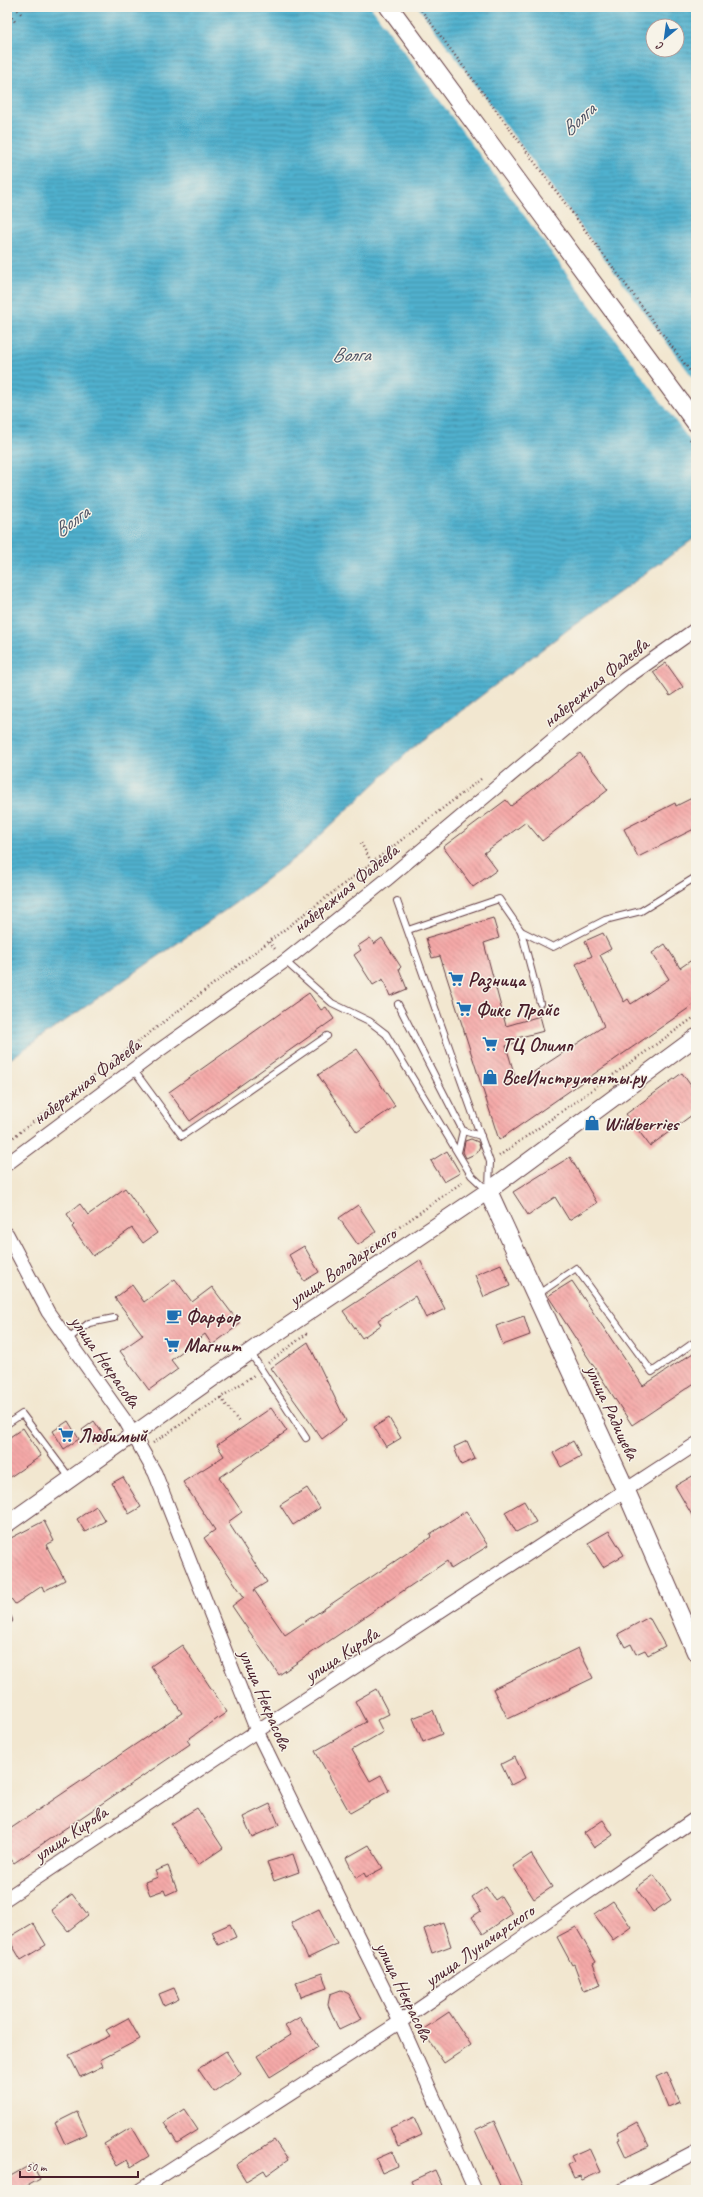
<svg xmlns="http://www.w3.org/2000/svg" width="703" height="2197" font-family="Caveat,sans-serif">
<style>
.water{fill:url(#water-rules);stroke:#4c687c;fill-rule:evenodd}
.pier{fill:#f2e7d0}
.building{fill:url(#building-back-hatch)}
.lines{fill:none;stroke-linecap:round;stroke-linejoin:round}
.service-casing{stroke:#633d44;stroke-width:8}
.minor-casing{stroke:#633d44;stroke-width:15}
.tertiary-casing{stroke:#633d44;stroke-width:18}
.secondary-casing{stroke:#633d44;stroke-width:20}
.path{stroke:#633d44;stroke-width:2.5;stroke-dasharray:1 3;stroke-linecap:butt}
.service{stroke:#fff;stroke-width:6}
.minor{stroke:#fff;stroke-width:13}
.tertiary{stroke:#fff;stroke-width:16}
.secondary{stroke:#fff;stroke-width:18}
.labels{text-anchor:middle;stroke-width:3;stroke-linejoin:round;paint-order:stroke}
.street-label{font-size:19px;fill:#4a1f2b;stroke:#f7f3e8}
.poi-label{font-size:19px;font-weight:bold;fill:#4a1f2b;stroke:#f7f3e8;text-anchor:start}
.water-label{font-size:20px;font-style:italic;fill:#4c5264;stroke:#f7f3e8}
</style>
<defs>
<pattern id="water-rules" width="6" height="5" patternUnits="userSpaceOnUse"><rect width="6" height="5" fill="#4fb1ce"/><path d="M0 2.5h6" fill="none" stroke="#448fa7"/></pattern>
<pattern id="building-back-hatch" width="6" height="6" patternUnits="userSpaceOnUse"><rect width="6" height="6" fill="#f5a9a8"/><path d="M-1 5l2 2M0 0l6 6M5-1l2 2" fill="none" stroke="#c88989"/></pattern>
</defs>
<rect width="100%" height="100%" fill="#f7f3e8"/>
<filter id="ink" filterUnits="userSpaceOnUse"><feTurbulence type="fractalNoise" baseFrequency=".025" numOctaves="2"/><feDisplacementMap in="SourceGraphic" scale="8" xChannelSelector="R" yChannelSelector="G"/><feConvolveMatrix kernelMatrix="1 2 1 2 8 2 1 2 1" color-interpolation-filters="sRGB"/></filter>
<filter id="wash" filterUnits="userSpaceOnUse"><feTurbulence type="fractalNoise" baseFrequency=".012" numOctaves="4" result="noise"/><feDisplacementMap in="SourceGraphic" scale="16" xChannelSelector="R" yChannelSelector="G"/><feGaussianBlur stdDeviation="0.9" result="paint"/><feColorMatrix in="noise" values="0 0 0 0 0 0 0 0 0 0 0 0 0 0 0 0 0 1.4 0 .05"/><feComposite in="paint" operator="in"/></filter>
<g filter="url(#wash)">
<rect width="100%" height="100%" fill="#f2e7d0"/>
<path class="water" d="M 7,7 L 696,7 L 696,537 L 566,631 L 410,750 L 305,850 L 234,904 L 7,1061 ZM 653,26 L 677,26 L 677,50 L 653,50 Z"/>
<polygon class="pier" points="371,7 418,7 696,382 696,449"/>
<g id="blocks">
<g class="building">
<polygon points="666,663 683,687 670,696 653,672"/>
<polygon points="580,753 608,790 542,841 526,822 484,853 497,870 473,887 443,847 506,800 511,806"/>
<polygon points="696,796 696,828 638,857 624,829 675,803 676,806"/>
<polygon points="493,918 499,938 484,943 506,1026 540,1016 544,1031 517,1038 518,1042 506,1046 517,1083 604,1026 576,964 592,956 585,941 603,933 611,949 600,955 624,1002 628,999 631,1004 669,979 652,953 665,944 680,968 696,957 696,1003 499,1140 440,956 432,958 426,938"/>
<polygon points="370,938 374,944 382,938 401,967 399,969 407,989 390,996 383,979 373,985 354,955 361,950 358,946"/>
<polygon points="309,993 321,1010 326,1007 334,1019 190,1121 169,1092"/>
<polygon points="357,1049 395,1106 357,1132 318,1075"/>
<polygon points="682,1073 696,1093 696,1112 650,1146 626,1114"/>
<polygon points="471,1139 478,1142 480,1146 477,1153 466,1158 463,1152 465,1141"/>
<polygon points="447,1151 460,1173 444,1182 431,1161"/>
<polygon points="570,1157 597,1203 569,1220 555,1197 528,1215 513,1192"/>
<polygon points="125,1188 157,1233 143,1243 132,1228 93,1256 72,1227 74,1225 67,1214 80,1204 88,1215"/>
<polygon points="358,1205 376,1232 358,1245 339,1218"/>
<polygon points="304,1246 319,1272 304,1281 289,1255"/>
<polygon points="420,1260 445,1309 426,1318 415,1296 378,1320 381,1325 362,1338 343,1311"/>
<polygon points="501,1264 510,1286 484,1297 475,1275"/>
<polygon points="175,1279 192,1302 212,1287 240,1324 212,1345 205,1334 171,1360 178,1369 149,1390 120,1351 143,1335 115,1298 132,1285 144,1302"/>
<polygon points="572,1281 643,1386 696,1351 696,1382 632,1425 548,1296"/>
<polygon points="524,1316 530,1335 503,1345 496,1326"/>
<polygon points="308,1342 346,1421 322,1439 271,1368"/>
<polygon points="271,1408 287,1431 219,1478 242,1512 228,1522 267,1582 254,1590 285,1635 431,1537 430,1534 466,1511 488,1546 451,1569 447,1561 279,1675 232,1606 244,1597 204,1538 215,1530 183,1482 224,1456 217,1445"/>
<polygon points="389,1418 401,1438 386,1447 374,1427"/>
<polygon points="68,1421 79,1439 64,1449 53,1431"/>
<polygon points="94,1421 103,1434 91,1442 82,1430"/>
<polygon points="23,1428 41,1456 7,1479 7,1439"/>
<polygon points="467,1441 475,1459 461,1465 454,1447"/>
<polygon points="573,1441 581,1456 561,1467 553,1453"/>
<polygon points="696,1474 696,1522 675,1486"/>
<polygon points="123,1477 141,1507 129,1514 112,1483"/>
<polygon points="307,1488 320,1508 293,1525 280,1505"/>
<polygon points="524,1501 536,1522 516,1532 505,1512"/>
<polygon points="96,1506 105,1521 85,1532 77,1519"/>
<polygon points="44,1521 54,1541 46,1545 65,1580 44,1591 42,1586 15,1604 7,1593 7,1540"/>
<polygon points="609,1531 624,1555 603,1567 588,1543"/>
<polygon points="649,1617 665,1646 648,1655 645,1650 636,1654 631,1644 625,1647 618,1634"/>
<polygon points="182,1645 227,1712 187,1740 190,1744 14,1863 7,1854 7,1831 182,1713 151,1666"/>
<polygon points="578,1648 593,1678 508,1719 493,1689"/>
<polygon points="376,1689 389,1714 377,1720 383,1732 352,1750 370,1781 381,1775 389,1791 350,1813 315,1751 366,1722 355,1701"/>
<polygon points="433,1710 442,1734 423,1742 413,1718"/>
<polygon points="515,1757 525,1778 511,1785 501,1764"/>
<polygon points="270,1804 279,1825 252,1837 243,1817"/>
<polygon points="197,1808 223,1848 198,1865 171,1824"/>
<polygon points="603,1820 613,1835 594,1848 584,1833"/>
<polygon points="369,1845 383,1868 366,1877 364,1873 356,1878 346,1858"/>
<polygon points="293,1854 299,1872 274,1881 267,1862"/>
<polygon points="531,1854 552,1887 534,1899 513,1866"/>
<polygon points="168,1866 177,1890 166,1895 164,1890 150,1895 145,1882 158,1877 155,1871"/>
<polygon points="654,1875 671,1900 653,1912 636,1888"/>
<polygon points="486,1887 495,1900 501,1896 512,1914 483,1934 472,1917 481,1911 472,1897"/>
<polygon points="72,1894 88,1915 68,1931 51,1910"/>
<polygon points="613,1901 631,1927 613,1940 594,1914"/>
<polygon points="319,1909 337,1944 308,1958 291,1923"/>
<polygon points="443,1922 451,1946 432,1953 424,1929"/>
<polygon points="33,1923 46,1945 21,1960 8,1938"/>
<polygon points="230,1924 236,1937 218,1945 212,1932"/>
<polygon points="576,1927 596,1962 593,1964 601,1985 584,1991 574,1964 572,1965 557,1937"/>
<polygon points="322,1973 327,1988 301,1997 296,1982"/>
<polygon points="174,1988 179,1999 164,2006 159,1994"/>
<polygon points="341,1990 349,1994 362,2019 339,2030 328,2005 330,1994"/>
<polygon points="449,2012 471,2045 444,2063 422,2030"/>
<polygon points="300,2017 318,2047 270,2077 257,2056 291,2035 285,2026"/>
<polygon points="128,2018 140,2039 100,2060 103,2066 80,2077 69,2055 110,2036 106,2030"/>
<polygon points="226,2051 241,2074 214,2092 198,2069"/>
<polygon points="667,2072 680,2102 668,2107 656,2077"/>
<polygon points="184,2109 198,2130 177,2143 164,2122"/>
<polygon points="77,2112 87,2134 65,2144 55,2123"/>
<polygon points="414,2117 422,2135 398,2146 390,2128"/>
<polygon points="494,2121 524,2190 502,2190 475,2130"/>
<polygon points="637,2122 649,2146 626,2157 618,2140 620,2139 617,2133"/>
<polygon points="132,2127 149,2156 131,2167 127,2160 117,2166 104,2144"/>
<polygon points="274,2140 288,2160 267,2175 264,2170 246,2181 236,2165"/>
<polygon points="589,2148 600,2172 582,2180 580,2176 574,2178 568,2165 574,2162 571,2156"/>
<polygon points="392,2152 398,2166 382,2173 376,2159"/>
<polygon points="32,2164 40,2179 20,2190 10,2190 7,2185 7,2178"/>
<polygon points="435,2170 444,2190 415,2190 411,2181"/>
</g>
</g>
</g>
<g filter="url(#ink)">
<use href="#blocks" fill-opacity="0" stroke="#633d44" stroke-width="1"/>
<g class="lines">
<defs>
<g id="service">
<polyline points="397,901 490,1162 489,1187"/>
<polyline points="408,930 499,899 521,931 553,947 605,920 641,911 696,877"/>
<polyline points="521,931 540,1003"/>
<polyline points="285,961 332,1003 369,1021 386,1034 471,1175 487,1190"/>
<polyline points="398,1004 463,1131 481,1136"/>
<polyline points="133,1069 182,1136 327,1036"/>
<polyline points="458,1152 463,1131"/>
<polyline points="537,1295 576,1268 652,1372 696,1341"/>
<polyline points="67,1340 89,1323 114,1318"/>
<polyline points="250,1352 306,1438"/>
<polyline points="7,1424 22,1414 70,1478"/>
<polyline points="7,1616 9,1620"/>
</g>
<g id="minor">
<polyline points="7,1164 154,1054 285,961 386,880 625,679 696,629"/>
<polyline points="7,1234 48,1312 126,1422 155,1473 257,1731 400,2022 475,2190"/>
<polyline points="7,1898 257,1731 696,1444"/>
<polyline points="140,2190 400,2022 696,1818"/>
<polyline points="623,2190 696,2152"/>
</g>
<polyline id="tertiary" points="7,1524 258,1346 488,1191 696,1037"/>
<g id="secondary">
<polyline points="389,7 696,423"/>
<polyline points="488,1191 626,1491 696,1652"/>
</g>
</defs>
<use href="#service" class="service-casing"/>
<use href="#minor" class="minor-casing"/>
<use href="#tertiary" class="tertiary-casing"/>
<use href="#secondary" class="secondary-casing"/>
<g class="path">
<polyline points="15,7 23,16"/>
<polyline points="419,7 696,379"/>
<polyline points="7,11 16,23"/>
<polyline points="7,25 9,27"/>
<polyline points="690,439 696,447"/>
<polyline points="361,843 372,863"/>
<polyline points="269,942 277,951"/>
<polyline points="7,1142 481,779"/>
<polyline points="499,1156 696,1016"/>
<polyline points="328,1278 464,1181"/>
<polyline points="268,1363 309,1332"/>
<polyline points="221,1398 239,1422"/>
<polyline points="153,1443 254,1375"/>
</g>
<use href="#service" class="service"/>
<use href="#minor" class="minor"/>
<use href="#tertiary" class="tertiary"/>
<use href="#secondary" class="secondary"/>
</g>
</g>
<defs>
<symbol id="supermarket-bare" viewBox="-9 -9 18 18"><path d="M-6-5.5h2.5l.6 2H6L4.5 2H-2.5L-4.4-4H-6ZM-1.5 3.2a1.3 1.3 0 1 0 .1 0ZM3 3.2a1.3 1.3 0 1 0 .1 0Z" fill="#1f6fb2" stroke="#f7f3e8" stroke-width="2.5" paint-order="stroke"/></symbol>
<symbol id="shop-bare" viewBox="-9 -9 18 18"><path d="M-5-2.5h2.3a2.7 3.5 0 0 1 5.4 0H5L5.5 6h-11ZM-1.5-2.5h3a1.5 2.3 0 0 0-3 0Z" fill="#1f6fb2" stroke="#f7f3e8" stroke-width="2.5" paint-order="stroke"/></symbol>
<symbol id="cafe-bare" viewBox="-9 -9 18 18"><path d="M-5.5-4.5H6V0H3Q3 3.5 0 3.5H-2.5Q-5.5 3.5-5.5 0ZM3-3.2v2h1.7v-2ZM-6 4.5H4V6H-6Z" fill="#1f6fb2" stroke="#f7f3e8" stroke-width="2.5" paint-order="stroke"/></symbol>
</defs>
<g fill-rule="evenodd">
<use href="#supermarket-bare" x="445" y="968" width="22" height="22"/>
<use href="#supermarket-bare" x="453" y="998" width="22" height="22"/>
<use href="#supermarket-bare" x="479" y="1033" width="22" height="22"/>
<use href="#shop-bare" x="479" y="1066" width="22" height="22"/>
<use href="#shop-bare" x="581" y="1112" width="22" height="22"/>
<use href="#cafe-bare" x="163" y="1305" width="22" height="22"/>
<use href="#supermarket-bare" x="161" y="1334" width="22" height="22"/>
<use href="#supermarket-bare" x="55" y="1424" width="22" height="22"/>
</g>
<g class="labels">
<g class="street-label">
<text transform="translate(595 682) rotate(-39)" y="7">набережная Фадеева</text>
<text transform="translate(345 888) rotate(-39)" y="7">набережная Фадеева</text>
<text transform="translate(86 1081) rotate(-37)" y="7">набережная Фадеева</text>
<text transform="translate(342 1266) rotate(-34)" y="7">улица Володарского</text>
<text transform="translate(106 1361) rotate(55)" y="7">улица Некрасова</text>
<text transform="translate(613 1412) rotate(65)" y="7">улица Радищева</text>
<text transform="translate(341 1654) rotate(-33)" y="7">улица Кирова</text>
<text transform="translate(266 1699) rotate(67)" y="7">улица Некрасова</text>
<text transform="translate(70 1833) rotate(-34)" y="7">улица Кирова</text>
<text transform="translate(479 1945) rotate(-35)" y="7">улица Луначарского</text>
<text transform="translate(405 1991) rotate(64)" y="7">улица Некрасова</text>
</g>
<g class="poi-label">
<text x="468" y="986">Разница</text>
<text x="476" y="1016">Фикс Прайс</text>
<text x="502" y="1051">ТЦ Олимп</text>
<text x="502" y="1084">ВсеИнструменты.ру</text>
<text x="604" y="1130">Wildberries</text>
<text x="186" y="1323">Фарфор</text>
<text x="184" y="1352">Магнит</text>
<text x="78" y="1442">Любимый</text>
</g>
<g class="water-label">
<text transform="translate(578 119) rotate(-42)" y="7">Волга</text>
<text x="351" y="361">Волга</text>
<text transform="translate(71 521) rotate(-36)" y="7">Волга</text>
</g>
</g>
<rect width="703" height="2197" fill="none" stroke="#f7f3e8" stroke-width="24"/>
<g transform="translate(665 38) rotate(209)"><circle r="19" fill="#f7f3e8" stroke="#b29e9c"/>
<path d="M0-3L7 15L0 10L-7 15Z" fill="#1f6fb2"/>
<text y="-6" font-size="11" font-weight="bold" text-anchor="middle" fill="#4a1f2b">С</text>
</g>
<path d="M20 2171v6h118v-6" fill="none" stroke="#4a1f2b" stroke-width="2"/>
<text x="26" y="2171" font-size="12" fill="#4a1f2b" stroke="#f7f3e8" stroke-width="3" paint-order="stroke">50 m</text>
</svg>
